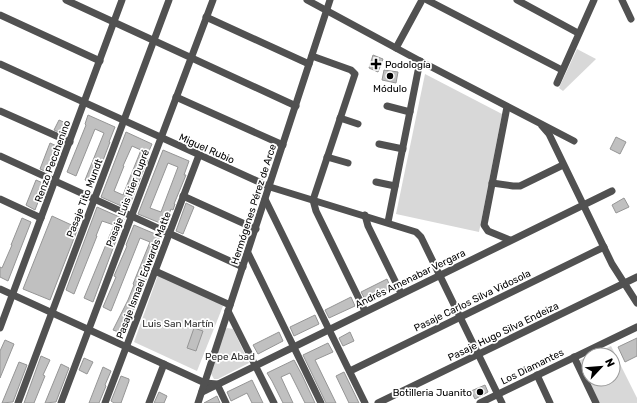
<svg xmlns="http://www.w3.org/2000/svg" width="637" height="403" font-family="Rubik,sans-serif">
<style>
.green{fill:#d8d8d8}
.building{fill:#c0c0c0;stroke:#959595;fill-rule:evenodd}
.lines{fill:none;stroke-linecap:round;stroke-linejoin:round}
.minor{stroke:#515151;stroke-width:7}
.poi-dot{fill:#000;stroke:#fff;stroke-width:1.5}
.labels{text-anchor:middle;stroke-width:3.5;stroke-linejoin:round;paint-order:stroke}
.poi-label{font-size:10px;fill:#000;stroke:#fff;text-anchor:start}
.street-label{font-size:10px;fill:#000;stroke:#fff}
.park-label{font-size:10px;fill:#2f2f2f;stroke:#fff}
</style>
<rect width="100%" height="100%" fill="#fff"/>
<g class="green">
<polygon points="577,49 596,59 563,91 559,88"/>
<polygon points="425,74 502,114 479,232 396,214"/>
<polygon points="158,275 222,304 223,306 197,371 134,342"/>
<polygon points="227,328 233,329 249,363 218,379 214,379 210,372 224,330"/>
<polygon points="611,346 637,398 637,403 598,403 578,361 589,356 589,379 613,379 613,355 592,355"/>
</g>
<g class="building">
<polygon points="373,55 383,59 378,72 369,68"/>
<polygon points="384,70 398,72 396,83 382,80"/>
<polygon points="88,115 115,127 109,142 110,142 94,184 85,180 104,133 95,129 76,176 67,172 86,125 85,124"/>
<polygon points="59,120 68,124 63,134 54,130"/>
<path d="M 126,132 L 152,144 L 146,158 L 148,159 L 128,209 L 101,197 ZM 132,146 L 141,150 L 123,195 L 114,191 L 124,166 L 123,166 Z"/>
<polygon points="616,137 626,142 620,154 610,149"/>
<polygon points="50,143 59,147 49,173 40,169"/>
<path d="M 163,150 L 189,161 L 184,175 L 186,175 L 174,204 L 175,204 L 173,210 L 171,209 L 165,225 L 138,214 ZM 168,163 L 178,167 L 161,212 L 150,208 Z"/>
<polygon points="36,180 45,184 35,210 26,205"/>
<polygon points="624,198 629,207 616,213 612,205"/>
<polygon points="186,203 194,207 183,234 176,231"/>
<polygon points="97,207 124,219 93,302 84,298 114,225 102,221 96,236 97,236 74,294 66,290"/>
<polygon points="52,216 78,228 50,300 23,289"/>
<polygon points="22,218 31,222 8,281 0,277 0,267 2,268 12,245 11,245"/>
<polygon points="134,225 160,236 155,250 157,251 152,261 153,262 124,334 113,330 128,300 134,285 133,284 150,242 140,238 111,311 103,307 116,277 114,276 127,246 126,245"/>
<polygon points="387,279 391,288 366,301 361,292"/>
<polygon points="351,297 355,306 329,318 325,310"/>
<polygon points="315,315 319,324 294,336 290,327"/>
<polygon points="194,328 203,331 196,351 187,348"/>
<polygon points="279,332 283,341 258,354 253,345"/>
<polygon points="350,332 354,341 343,346 339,338"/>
<polygon points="637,338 637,356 625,362 618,347"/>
<polygon points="5,340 14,344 0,378 0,351"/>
<polygon points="328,343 333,352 315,360 336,403 326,403 303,355"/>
<polygon points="41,356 50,360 43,375 45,376 34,403 24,403"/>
<polygon points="84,358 93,362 87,374 79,370"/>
<polygon points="294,360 302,375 315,403 305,403 290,373 281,377 293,403 283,403 272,381 267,373"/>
<polygon points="19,362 27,365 13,402 2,403"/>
<polygon points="61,364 69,368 56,402 45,403"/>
<polygon points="103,367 111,371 105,385 106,386 99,403 89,403"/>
<polygon points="344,372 359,403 349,403 336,376"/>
<polygon points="121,376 129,379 129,381 121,403 114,403 111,401"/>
<polygon points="252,380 263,403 252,403 247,393 231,401 227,392"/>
<polygon points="485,385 488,392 475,399 471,391"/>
<polygon points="159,392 167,396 164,403 154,403"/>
<polygon points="217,396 220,403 204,403"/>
</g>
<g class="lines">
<g class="minor">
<polyline points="66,0 296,106"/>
<polyline points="307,0 420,61 574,141"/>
<polyline points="427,0 562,70"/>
<polyline points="517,0 578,33"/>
<polyline points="622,0 631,19"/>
<polyline points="0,15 100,61"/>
<polyline points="206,17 309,64"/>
<polyline points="396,48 422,0"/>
<polyline points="312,56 351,70 355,74 313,200 316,211 365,311"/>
<polyline points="0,64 270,187 416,232 421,237 502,403"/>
<polyline points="557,83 594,0"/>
<polyline points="176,97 283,145"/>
<polyline points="387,106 410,112"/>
<polyline points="507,107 484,225 488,231 510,240"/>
<polyline points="0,111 70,142"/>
<polyline points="340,118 358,124"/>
<polyline points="542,126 549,134 612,264 637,303"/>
<polyline points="379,144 403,149"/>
<polyline points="0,156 243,267"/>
<polyline points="327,157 348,163"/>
<polyline points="376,182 395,186"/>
<polyline points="492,183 513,186 520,186 563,165"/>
<polyline points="183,196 256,229"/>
<polyline points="0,199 41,218"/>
<polyline points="265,199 365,403"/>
<polyline points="365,215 368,226 401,293"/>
<polyline points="388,222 420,61"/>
<polyline points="248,253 321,403"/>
<polyline points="155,271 230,305"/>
<polyline points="0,289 205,383 217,384 226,403"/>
<polyline points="228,311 274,403"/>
<polyline points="0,328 122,0"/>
<polyline points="574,357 596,403"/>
<polyline points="350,371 604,247"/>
<polyline points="537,375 550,403"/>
<polyline points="202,392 612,191"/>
<polyline points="18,403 169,0"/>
<polyline points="61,403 213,0"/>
<polyline points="105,403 199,155"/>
<polyline points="149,403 164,364"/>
<polyline points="198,403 330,0"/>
<polyline points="378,403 637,277"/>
<polyline points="480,403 637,327"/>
</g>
</g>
<g class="poi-dot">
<path d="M374 58h4v4h4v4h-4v4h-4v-4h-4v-4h4z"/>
<circle cx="390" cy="76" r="4"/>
<circle cx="480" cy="392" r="4"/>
</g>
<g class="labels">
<g class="poi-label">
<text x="385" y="68">Podología</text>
<text x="390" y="92" text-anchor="middle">Módulo</text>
<text x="472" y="396" text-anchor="end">Botilleria Juanito</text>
</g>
<g class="street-label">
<text transform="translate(207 148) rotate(24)" y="4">Miguel Rubio</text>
<text transform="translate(52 161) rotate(-70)" y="4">Renzo Pecchenino</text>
<text transform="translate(84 198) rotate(-69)" y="4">Pasaje Tito Mundt</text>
<text transform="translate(127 198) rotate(-69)" y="4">Pasaje Luis Itier Dupré</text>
<text transform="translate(253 204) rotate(-72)" y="4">Hermógenes Pérez de Arce</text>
<text transform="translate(143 275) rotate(-69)" y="4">Pasaje Ismael Edwards Matte</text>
<text transform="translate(410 278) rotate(-26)" y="4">Andrés Amenabar Vergara</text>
<text transform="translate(472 300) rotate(-26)" y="4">Pasaje Carlos Silva Vidosola</text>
<text transform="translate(503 331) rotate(-26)" y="4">Pasaje Hugo Silva Endeiza</text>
<text transform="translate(532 366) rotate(-26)" y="4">Los Diamantes</text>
</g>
<g class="park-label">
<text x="178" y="327">Luis San Martín</text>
<text x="230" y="360">Pepe Abad</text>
</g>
</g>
<g transform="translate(601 367) rotate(64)"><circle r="19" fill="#ffffff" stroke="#999999"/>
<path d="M0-3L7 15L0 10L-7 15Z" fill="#000000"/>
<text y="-6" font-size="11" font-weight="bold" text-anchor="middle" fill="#000000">N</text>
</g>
</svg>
